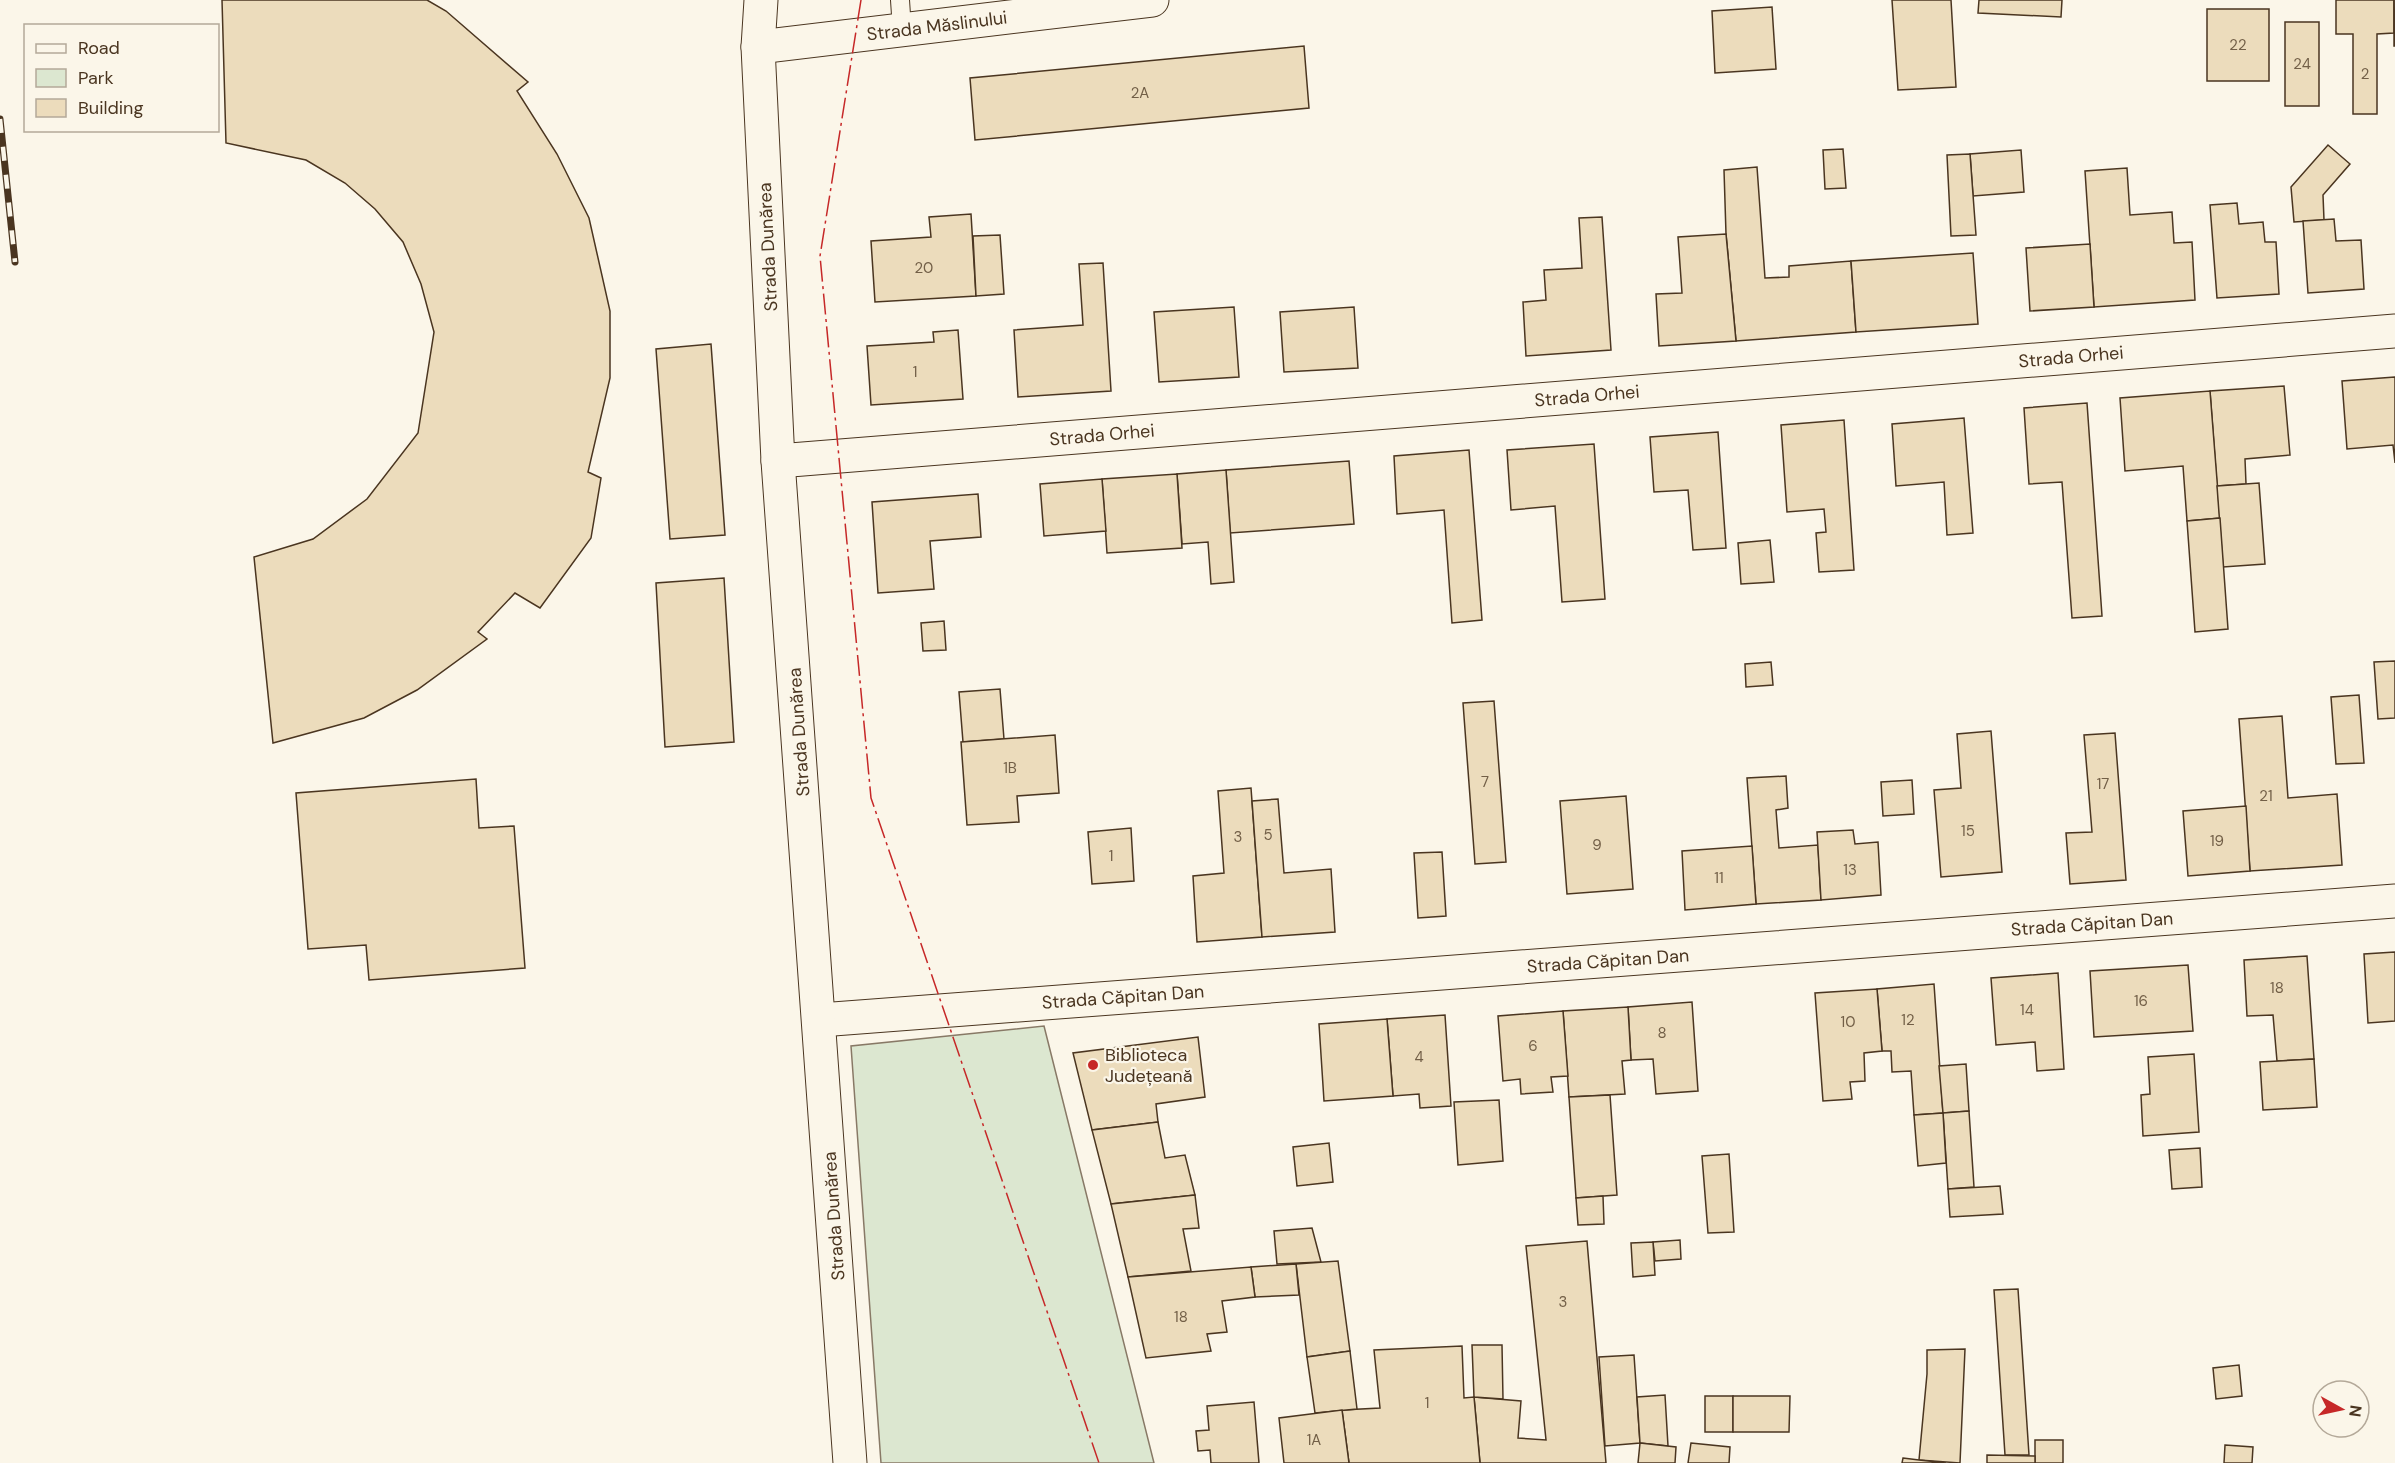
<svg xmlns="http://www.w3.org/2000/svg" width="2395" height="1463" font-family="'DM Sans',sans-serif">
<style>
.green{fill:#dce7d0;stroke:#887966;stroke-width:1.5}
.building{fill:#ecdcbc;stroke:#4a3520;stroke-width:1.5}
.lines{fill:none;stroke-linecap:round;stroke-linejoin:round}
.service-casing{stroke:#4a3520;stroke-width:20}
.minor-casing{stroke:#4a3520;stroke-width:35}
.tertiary-casing{stroke:#4a3520;stroke-width:35}
.service{stroke:#fbf6e9;stroke-width:18}
.minor{stroke:#fbf6e9;stroke-width:33}
.tertiary{stroke:#fbf6e9;stroke-width:33}
.rail-casing{stroke:#4a3520;stroke-width:7}
.rail{stroke:#fbf6e9;stroke-width:4.5;stroke-dasharray:14;stroke-linecap:butt}
.power{stroke:#c62828;stroke-width:1.5;stroke-dasharray:21 4.5 3 4.5;stroke-linecap:butt}
.poi-dot{fill:#c62828;stroke:#fbf6e9;stroke-width:2}
.labels{text-anchor:middle;stroke-width:4.5;stroke-linejoin:round;paint-order:stroke}
.number-label{font-size:15px;fill:#725f47}
.street-label{font-size:18px;fill:#4a3520;stroke:#fbf6e9}
.poi-label{font-size:18px;fill:#4a3520;stroke:#fbf6e9;text-anchor:start}
</style>
<rect width="100%" height="100%" fill="#fbf6e9"/>
<polygon class="green" points="1044,1026 1154,1463 881,1463 851,1046"/>
<g class="building">
<polygon points="222,0 427,0 446,11 528,82 517,91 557,154 589,218 610,311 610,378 588,472 601,478 591,538 540,608 515,593 478,632 487,639 417,690 364,718 273,743 254,557 313,539 367,499 418,433 434,332 421,284 403,242 375,209 345,183 306,160 226,143"/>
<polygon points="1892,0 1951,0 1956,87 1898,90"/>
<polygon points="1979,0 2062,0 2061,17 1978,13"/>
<polygon points="2336,0 2394,0 2394,33 2377,34 2377,114 2353,114 2353,34 2336,34"/>
<polygon points="2394,0 2395,46 2394,46"/>
<polygon points="1772,7 1776,69 1715,73 1712,11"/>
<rect x="2207" y="9" width="62" height="72"/>
<rect x="2285" y="22" width="34" height="84"/>
<polygon points="1304,46 1309,108 975,140 970,78"/>
<polygon points="2328,145 2350,164 2323,195 2324,220 2294,222 2291,187"/>
<polygon points="1843,149 1846,188 1825,189 1823,150"/>
<polygon points="2021,150 2024,192 1973,196 1970,154"/>
<polygon points="1970,154 1976,235 1951,236 1947,155"/>
<polygon points="1757,167 1765,278 1789,277 1789,266 1851,261 1856,332 1736,341 1726,234 1724,170"/>
<polygon points="2127,168 2130,215 2172,212 2174,243 2192,242 2195,300 2094,307 2085,171"/>
<polygon points="2237,203 2239,224 2263,222 2265,242 2276,242 2279,294 2217,298 2210,205"/>
<polygon points="971,214 976,296 875,302 871,241 931,237 929,217"/>
<polygon points="1602,217 1611,350 1526,356 1523,302 1546,300 1544,270 1582,268 1579,218"/>
<polygon points="2334,219 2336,241 2361,240 2364,289 2308,293 2303,221"/>
<polygon points="1726,234 1736,341 1659,346 1656,294 1682,293 1678,237"/>
<polygon points="1000,235 1004,294 976,296 973,236"/>
<polygon points="2090,244 2094,307 2030,311 2026,248"/>
<polygon points="1973,253 1978,324 1856,332 1851,261"/>
<polygon points="1103,263 1111,391 1018,397 1014,330 1083,325 1079,264"/>
<polygon points="1234,307 1239,377 1159,382 1154,312"/>
<polygon points="1354,307 1358,368 1284,372 1280,312"/>
<polygon points="958,330 963,399 871,405 867,346 934,342 933,332"/>
<polygon points="711,344 725,535 670,539 656,349"/>
<polygon points="2395,377 2395,463 2393,445 2347,449 2342,381"/>
<polygon points="2284,386 2290,455 2245,459 2246,484 2217,486 2210,391"/>
<polygon points="2210,391 2220,518 2187,521 2183,466 2125,471 2120,398"/>
<polygon points="2087,403 2102,616 2072,618 2062,482 2029,484 2024,408"/>
<polygon points="1964,418 1973,533 1947,535 1944,482 1896,486 1892,424"/>
<polygon points="1844,420 1854,570 1819,572 1816,533 1826,532 1824,509 1787,512 1781,425"/>
<polygon points="1718,432 1726,548 1693,550 1688,490 1654,492 1650,437"/>
<polygon points="1594,444 1605,599 1562,602 1555,506 1511,510 1507,450"/>
<polygon points="1469,450 1482,620 1452,623 1444,510 1397,514 1394,456"/>
<polygon points="1349,461 1354,524 1230,533 1226,470"/>
<polygon points="1226,470 1234,582 1211,584 1208,542 1182,544 1177,474"/>
<polygon points="1177,474 1182,548 1107,553 1102,479"/>
<polygon points="1102,479 1106,531 1044,536 1040,484"/>
<polygon points="2259,483 2265,564 2223,567 2217,486"/>
<polygon points="978,494 981,537 930,541 934,589 878,593 872,502"/>
<polygon points="2220,518 2228,629 2195,632 2187,521"/>
<polygon points="1770,540 1774,582 1741,584 1738,543"/>
<polygon points="724,578 734,742 665,747 656,583"/>
<polygon points="944,621 946,650 923,651 921,623"/>
<polygon points="2395,661 2395,718 2378,719 2374,662"/>
<polygon points="1771,662 1773,685 1746,687 1745,664"/>
<polygon points="1000,689 1004,739 963,742 959,692"/>
<polygon points="2359,695 2364,763 2336,764 2331,697"/>
<polygon points="1494,701 1506,862 1475,864 1463,703"/>
<polygon points="2282,716 2288,798 2337,794 2342,865 2250,871 2239,719"/>
<polygon points="1991,731 2002,872 1941,877 1934,790 1961,788 1957,734"/>
<polygon points="2115,733 2126,880 2070,884 2066,833 2092,832 2084,735"/>
<polygon points="1055,735 1059,793 1017,796 1019,822 967,825 961,742"/>
<polygon points="1786,776 1788,808 1776,810 1779,848 1818,845 1821,900 1756,904 1747,778"/>
<polygon points="476,779 479,828 514,826 525,968 369,980 366,945 308,949 296,793"/>
<polygon points="1912,780 1914,814 1883,816 1881,782"/>
<polygon points="1251,788 1262,937 1197,942 1193,876 1224,873 1218,791"/>
<polygon points="1626,796 1633,889 1567,894 1560,801"/>
<polygon points="1278,799 1284,873 1331,869 1335,932 1262,937 1252,801"/>
<polygon points="2246,806 2250,871 2188,876 2183,811"/>
<polygon points="1131,828 1134,881 1092,884 1088,832"/>
<polygon points="1853,830 1855,844 1878,842 1881,895 1821,900 1817,832"/>
<polygon points="1752,846 1756,904 1685,910 1682,851"/>
<polygon points="1442,852 1446,916 1418,918 1414,853"/>
<polygon points="2395,952 2395,1021 2368,1023 2364,954"/>
<polygon points="2307,956 2314,1059 2277,1061 2273,1015 2247,1016 2244,960"/>
<polygon points="2188,965 2193,1031 2094,1037 2090,971"/>
<polygon points="2058,973 2064,1069 2037,1071 2035,1042 1996,1045 1991,978"/>
<polygon points="1934,984 1943,1113 1914,1115 1911,1071 1892,1072 1891,1051 1882,1051 1877,989"/>
<polygon points="1877,989 1882,1051 1864,1053 1865,1081 1850,1082 1852,1099 1823,1101 1815,993"/>
<polygon points="1692,1002 1698,1091 1656,1094 1653,1059 1631,1060 1628,1007"/>
<polygon points="1628,1007 1631,1060 1622,1061 1625,1094 1569,1097 1563,1011"/>
<polygon points="1563,1011 1568,1076 1551,1077 1553,1092 1521,1094 1520,1079 1503,1081 1498,1016"/>
<polygon points="1445,1015 1451,1106 1420,1108 1419,1094 1393,1096 1387,1019"/>
<polygon points="1387,1019 1393,1096 1324,1101 1319,1024"/>
<polygon points="1198,1037 1205,1097 1156,1104 1158,1122 1092,1130 1073,1053"/>
<polygon points="2194,1054 2199,1132 2143,1136 2141,1095 2150,1094 2148,1057"/>
<polygon points="2314,1059 2317,1107 2263,1110 2260,1062"/>
<polygon points="1966,1064 1969,1111 1943,1113 1939,1066"/>
<polygon points="1610,1095 1617,1195 1576,1198 1569,1097"/>
<polygon points="1499,1100 1503,1161 1458,1165 1454,1102"/>
<polygon points="1969,1111 1974,1187 1948,1189 1943,1113"/>
<polygon points="1943,1113 1946,1163 1918,1166 1914,1115"/>
<polygon points="1158,1122 1165,1158 1185,1155 1195,1195 1111,1204 1092,1130"/>
<polygon points="1329,1143 1333,1182 1297,1186 1293,1147"/>
<polygon points="2200,1148 2202,1187 2172,1189 2169,1150"/>
<polygon points="1729,1154 1734,1232 1708,1233 1702,1156"/>
<polygon points="2000,1186 2003,1214 1950,1217 1948,1189"/>
<polygon points="1195,1195 1199,1228 1183,1229 1191,1271 1128,1277 1111,1204"/>
<polygon points="1603,1196 1604,1224 1578,1225 1576,1198"/>
<polygon points="1312,1228 1321,1262 1277,1264 1274,1231"/>
<polygon points="1680,1240 1681,1259 1655,1261 1653,1242"/>
<polygon points="1587,1241 1606,1463 1480,1463 1474,1397 1521,1401 1518,1438 1546,1440 1526,1246"/>
<polygon points="1653,1242 1655,1275 1633,1277 1631,1243"/>
<polygon points="1338,1261 1350,1351 1307,1357 1296,1264"/>
<polygon points="1296,1264 1299,1295 1255,1297 1251,1267"/>
<polygon points="1251,1267 1255,1297 1222,1301 1227,1332 1207,1334 1211,1351 1146,1358 1128,1277"/>
<polygon points="2018,1289 2029,1455 2005,1455 1994,1290"/>
<polygon points="1472,1345 1502,1345 1503,1399 1474,1397"/>
<polygon points="1462,1346 1464,1398 1474,1397 1480,1463 1349,1463 1342,1410 1380,1408 1374,1350"/>
<polygon points="1965,1349 1960,1463 1919,1460 1927,1374 1927,1350"/>
<polygon points="1350,1351 1357,1409 1315,1413 1307,1357"/>
<polygon points="1634,1355 1640,1443 1605,1446 1599,1357"/>
<polygon points="2239,1365 2242,1396 2216,1399 2213,1368"/>
<polygon points="1665,1395 1668,1446 1640,1443 1637,1397"/>
<rect x="1705" y="1396" width="28" height="36"/>
<polygon points="1733,1396 1790,1396 1789,1432 1733,1432"/>
<polygon points="1254,1402 1259,1463 1211,1463 1210,1450 1198,1451 1196,1431 1209,1430 1207,1406"/>
<polygon points="1342,1410 1349,1463 1284,1463 1279,1418"/>
<rect x="2035" y="1440" width="28" height="23"/>
<polygon points="1640,1443 1676,1447 1675,1463 1638,1463"/>
<polygon points="1691,1443 1730,1447 1729,1463 1688,1463"/>
<polygon points="2225,1445 2253,1447 2252,1463 2224,1463"/>
<polygon points="1987,1455 2035,1456 2035,1463 1987,1463"/>
<polygon points="1903,1458 1919,1460 1946,1463 1902,1463"/>
</g>
<g class="lines">
<defs>
<polyline id="service" points="900,0 902,30"/>
<g id="minor">
<polyline points="758,47 1152,0"/>
<polyline points="778,461 2395,331"/>
<polyline points="820,1020 2395,901"/>
</g>
<polyline id="tertiary" points="761,0 758,47 778,461 850,1463"/>
</defs>
<use href="#service" class="service-casing"/>
<use href="#minor" class="minor-casing"/>
<use href="#tertiary" class="tertiary-casing"/>
<use href="#service" class="service"/>
<use href="#minor" class="minor"/>
<use href="#tertiary" class="tertiary"/>
<defs>
<polyline id="rail" points="0,119 15,262"/>
</defs>
<use href="#rail" class="rail-casing"/>
<use href="#rail" class="rail"/>
<polyline class="power" points="861,0 820,256 871,798 1099,1463"/>
</g>
<circle class="poi-dot" cx="1093" cy="1065" r="6"/>
<g class="labels">
<g class="number-label">
<text x="2238" y="50">22</text>
<text x="2302" y="69">24</text>
<text x="2365" y="79">2</text>
<text x="1140" y="98">2A</text>
<text x="924" y="273">20</text>
<text x="915" y="377">1</text>
<text x="1010" y="773">1B</text>
<text x="1485" y="787">7</text>
<text x="2103" y="789">17</text>
<text x="2266" y="801">21</text>
<text x="1968" y="836">15</text>
<text x="1268" y="840">5</text>
<text x="1238" y="842">3</text>
<text x="2217" y="846">19</text>
<text x="1597" y="850">9</text>
<text x="1111" y="861">1</text>
<text x="1850" y="875">13</text>
<text x="1719" y="883">11</text>
<text x="2277" y="993">18</text>
<text x="2141" y="1006">16</text>
<text x="2027" y="1015">14</text>
<text x="1908" y="1025">12</text>
<text x="1848" y="1027">10</text>
<text x="1662" y="1038">8</text>
<text x="1533" y="1051">6</text>
<text x="1419" y="1062">4</text>
<text x="1563" y="1307">3</text>
<text x="1181" y="1322">18</text>
<text x="1427" y="1408">1</text>
<text x="1314" y="1445">1A</text>
</g>
<g class="street-label">
<text transform="translate(937 26) rotate(-7)" y="6">Strada Măslinului</text>
<text transform="translate(768 247) rotate(-93)" y="6">Strada Dunărea</text>
<text transform="translate(2071 357) rotate(-5)" y="6">Strada Orhei</text>
<text transform="translate(1587 396) rotate(-5)" y="6">Strada Orhei</text>
<text transform="translate(1102 435) rotate(-5)" y="6">Strada Orhei</text>
<text transform="translate(799 732) rotate(-94)" y="6">Strada Dunărea</text>
<text transform="translate(2092 924) rotate(-4)" y="6">Strada Căpitan Dan</text>
<text transform="translate(1608 961) rotate(-4)" y="6">Strada Căpitan Dan</text>
<text transform="translate(1123 997) rotate(-4)" y="6">Strada Căpitan Dan</text>
<text transform="translate(834 1216) rotate(-94)" y="6">Strada Dunărea</text>
</g>
<g class="poi-label">
<text x="1105" y="1061">Biblioteca<tspan x="1105" dy="21">Județeană</tspan></text>
</g>
</g>
<rect x="24" y="24" width="195" height="108" fill="#fbf6e9" stroke="#b4a999" stroke-width="1.5"/>
<rect x="36" y="44" width="30" height="9" fill="#fbf6e9" stroke="#b4a999" stroke-width="1.5"/>
<text x="78" y="54" font-size="18" fill="#4a3520">Road</text>
<rect x="36" y="69" width="30" height="18" fill="#dce7d0" stroke="#b4a999" stroke-width="1.5"/>
<text x="78" y="84" font-size="18" fill="#4a3520">Park</text>
<rect x="36" y="99" width="30" height="18" fill="#ecdcbc" stroke="#b4a999" stroke-width="1.5"/>
<text x="78" y="114" font-size="18" fill="#4a3520">Building</text>
<g transform="translate(2341 1409) rotate(98)"><circle r="28" fill="#fbf6e9" stroke="#b4a999" stroke-width="1.5"/>
<path d="M0-4.5L10 22L0 15L-10 22Z" fill="#c62828"/>
<text y="-9" font-size="16" font-weight="bold" text-anchor="middle" fill="#4a3520">N</text>
</g>
</svg>
